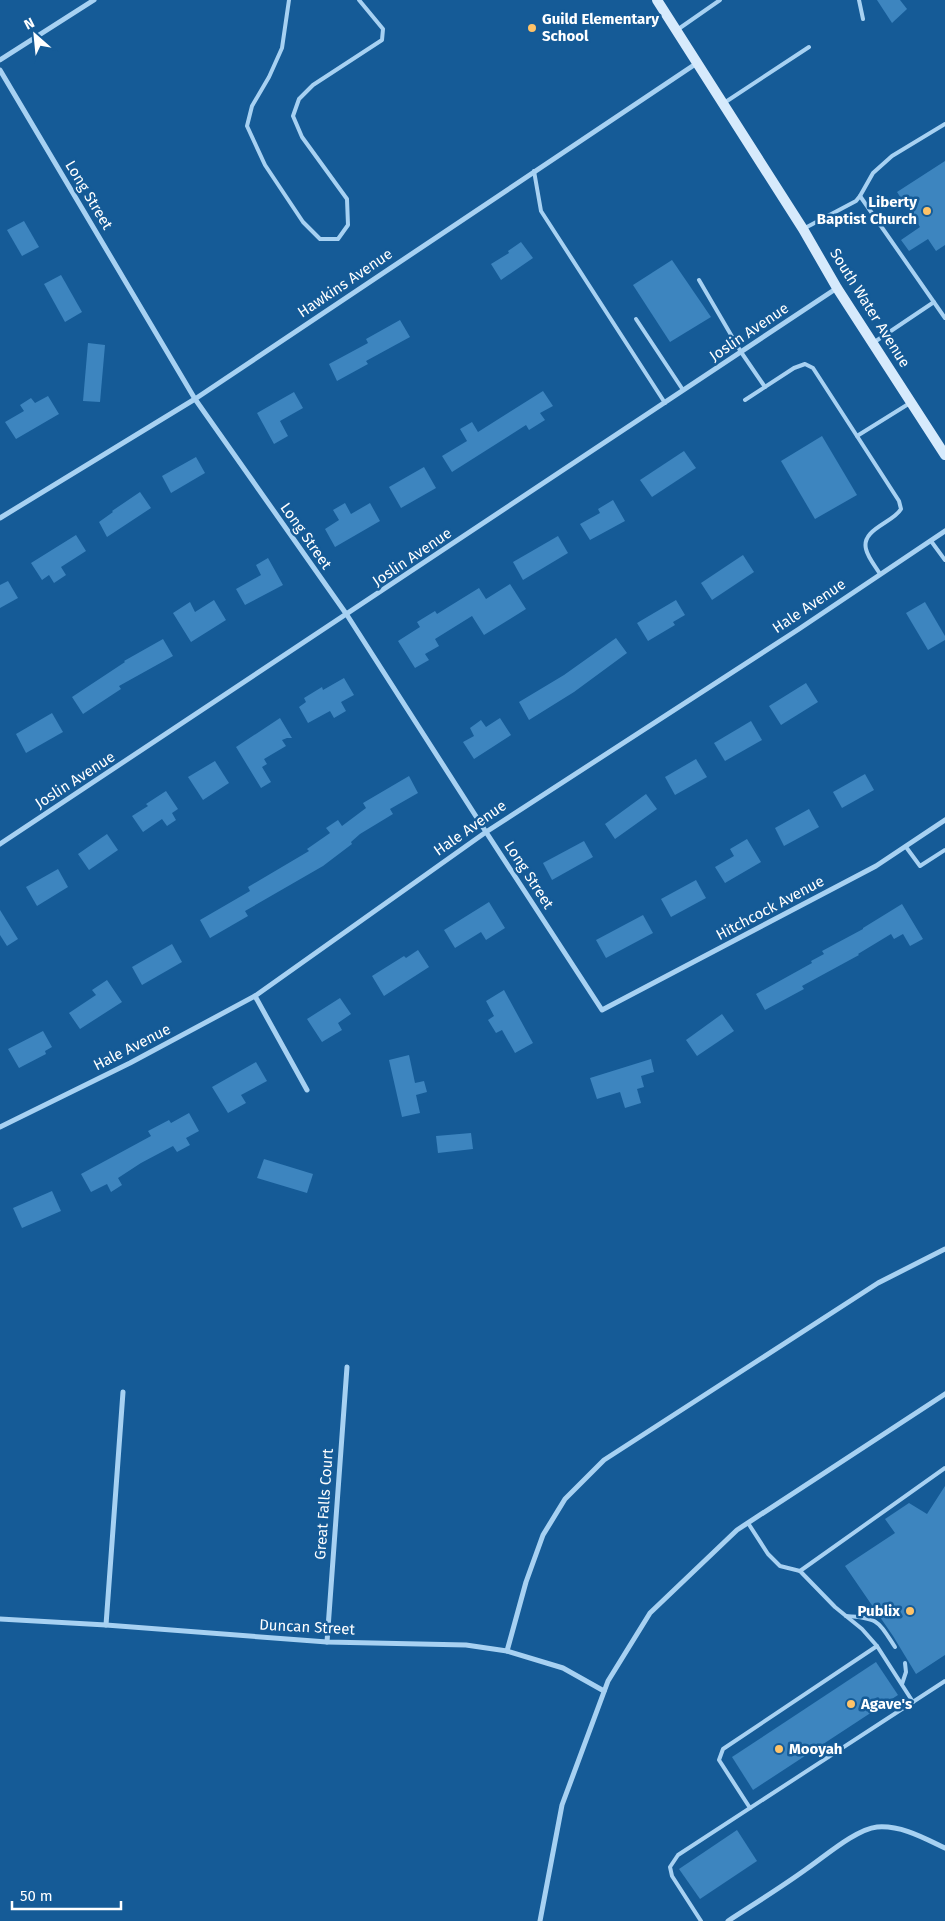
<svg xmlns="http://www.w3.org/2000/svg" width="945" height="1921" font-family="'Fira Sans',sans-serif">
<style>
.building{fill:#3d85bf}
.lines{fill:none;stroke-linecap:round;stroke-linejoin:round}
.service{stroke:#a7d1f2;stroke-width:4}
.minor{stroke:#a7d1f2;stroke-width:5}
.secondary{stroke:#d6eafc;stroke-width:10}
.poi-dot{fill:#ffc368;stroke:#155b97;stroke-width:2}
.labels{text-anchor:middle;stroke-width:5;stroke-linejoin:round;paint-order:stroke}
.poi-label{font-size:15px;font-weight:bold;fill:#fff;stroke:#155b97;text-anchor:start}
.street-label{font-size:15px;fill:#fff;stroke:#155b97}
</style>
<rect width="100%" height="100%" fill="#155b97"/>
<g class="building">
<polygon points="877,0 900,0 907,9 892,23"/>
<polygon points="945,161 945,245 936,251 928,239 909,251 901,240 920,227 897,192"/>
<polygon points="24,221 39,247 22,256 7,230"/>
<polygon points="521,242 533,258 501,280 491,264 509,253 508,251"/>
<polygon points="672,260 711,317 670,342 633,285"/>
<polygon points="61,275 82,312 65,322 44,284"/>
<polygon points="400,320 410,337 366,361 368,364 337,381 329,364 368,343 366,339"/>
<polygon points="88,343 105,345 100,402 83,401"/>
<polygon points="543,391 553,406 540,413 545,420 529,430 526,425 452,472 442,456 467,441 460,429 472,422 478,432"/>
<polygon points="294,392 303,408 280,421 288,436 274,444 257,413"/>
<polygon points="48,396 59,414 16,439 5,422 24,411 20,405 31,398 35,403"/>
<polygon points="822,436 857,495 815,519 781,461"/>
<polygon points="684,451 696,468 652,497 640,480"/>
<polygon points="196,457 205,473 171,493 162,476"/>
<polygon points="424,467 436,488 401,508 389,487"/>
<polygon points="140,492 151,508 107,537 99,522 113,512 112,511"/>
<polygon points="613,500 625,521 590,540 580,524 600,513 598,509"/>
<polygon points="345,503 351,514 370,503 380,521 335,547 325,529 339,520 333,510"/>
<polygon points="76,535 86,551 61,567 66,575 54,583 49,575 42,580 31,563"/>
<polygon points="558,536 568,553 523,580 513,562"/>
<polygon points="743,555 754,572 712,600 701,583"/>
<polygon points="268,558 283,585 245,605 236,589 261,575 256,565"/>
<polygon points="8,581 18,598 0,608 0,585"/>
<polygon points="510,584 526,609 484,635 472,616 435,639 439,646 425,654 429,660 415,668 398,641 420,627 417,622 435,611 437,614 445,609 479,588 486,599"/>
<polygon points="214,600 226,620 191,642 173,613 190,602 195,612"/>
<polygon points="676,600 685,615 673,622 675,625 648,641 637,623"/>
<polygon points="925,602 945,636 945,640 928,650 906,613"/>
<polygon points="616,638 627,653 574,692 529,720 519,702 564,675"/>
<polygon points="163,639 173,656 119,686 121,689 83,714 72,697 125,662 124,661"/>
<polygon points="344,678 354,695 341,702 346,711 334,718 330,711 308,723 299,707 306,702 304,698 322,687 323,690"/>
<polygon points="806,683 818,702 781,725 769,706"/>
<polygon points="52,713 63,732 26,753 16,734"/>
<polygon points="280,718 292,738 287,738 282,740 286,746 264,759 267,764 262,767 271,782 261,788 236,747"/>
<polygon points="500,718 511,735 474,759 463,742 474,736 470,728 481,720 486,727"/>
<polygon points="751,721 762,740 725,761 714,743"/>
<polygon points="696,759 707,777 675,795 665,777"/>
<polygon points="215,761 229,783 203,800 188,777"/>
<polygon points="865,774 874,790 842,808 833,792"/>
<polygon points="409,776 418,793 390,809 393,814 360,834 351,842 352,844 323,866 245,911 248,916 210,938 200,920 250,891 248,887 309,851 307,849 330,833 326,828 338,820 342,826 366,808 363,803"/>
<polygon points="166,791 178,809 172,813 176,820 167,826 162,819 143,832 132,816 148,806 146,804"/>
<polygon points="646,794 657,809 615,839 605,824"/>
<polygon points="809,809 819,827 784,846 775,828"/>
<polygon points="107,834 118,850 89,870 78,854"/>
<polygon points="747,839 761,862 725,883 715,867 734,856 730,849"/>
<polygon points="584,841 593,857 552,880 543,863"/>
<polygon points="58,869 68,887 37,906 26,887"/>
<polygon points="696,880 706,898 671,917 661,899"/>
<polygon points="489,902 505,928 486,940 481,932 455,948 444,930"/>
<polygon points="902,904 923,939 910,946 903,934 894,939 891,934 858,954 859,955 802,986 804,989 765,1010 756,994 812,963 811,961 824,954 822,951 863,929 863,928"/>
<polygon points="0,910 18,939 7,946 0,935"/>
<polygon points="643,915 653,933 606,958 596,940"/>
<polygon points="172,944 182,962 142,985 132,967"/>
<polygon points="418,950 429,967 384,996 372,976 404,956 406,958"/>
<polygon points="107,980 122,1002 80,1029 69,1013 96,995 92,990"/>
<polygon points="504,990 533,1043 515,1053 502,1030 496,1033 488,1020 494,1016 486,1001"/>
<polygon points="340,998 351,1014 338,1023 342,1030 322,1042 307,1019"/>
<polygon points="722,1014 734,1031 697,1056 686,1040"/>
<polygon points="43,1031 52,1047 45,1051 46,1054 19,1068 8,1049"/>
<polygon points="409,1055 415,1083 424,1081 427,1092 416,1095 420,1113 402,1117 389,1060"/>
<polygon points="651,1059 654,1072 641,1076 644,1087 637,1089 641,1103 625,1108 620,1092 597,1099 590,1078"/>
<polygon points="256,1062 267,1081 241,1095 246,1103 228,1113 212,1087"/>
<polygon points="189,1113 199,1131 186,1138 190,1145 177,1152 173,1146 141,1163 118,1178 122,1185 111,1192 107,1184 91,1192 81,1174 151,1136 148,1131 169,1120 171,1123"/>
<polygon points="471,1133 473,1149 438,1153 436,1136"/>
<polygon points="264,1159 313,1174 307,1193 257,1178"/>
<polygon points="52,1191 61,1211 22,1228 13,1208"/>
<polygon points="945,1486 945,1655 916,1674 893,1636 845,1566 895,1533 885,1519 909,1503 927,1514"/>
<polygon points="876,1662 898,1695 753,1790 732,1757"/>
<polygon points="737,1830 757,1861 700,1899 679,1869"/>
</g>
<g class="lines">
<g class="service">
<polyline points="289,0 282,48 269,77 252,106 247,126 265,165 303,222 320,239 338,239 348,225 347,199 302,137 293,116 299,99 313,85 382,40 383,29 359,0"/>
<polyline points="859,0 863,19"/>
<polyline points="677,30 720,0"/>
<polyline points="724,103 809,47"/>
<polyline points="534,171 541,211 665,403"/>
<polyline points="860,196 873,173 892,156 945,124"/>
<polyline points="805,228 856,201 860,196 945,318"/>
<polyline points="699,280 741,352 765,387"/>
<polyline points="636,319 683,390"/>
<polyline points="873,343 934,302"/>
<path d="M 745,400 L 794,368 L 805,364 L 813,368 L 899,501 L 901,509 C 893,523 861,529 866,549 C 868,558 876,567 880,574"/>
<polyline points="857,436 910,403"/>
<polyline points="931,541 945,560"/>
<polyline points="906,847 920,866 945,850"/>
<polyline points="748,1523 768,1554 780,1566 800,1571 835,1607 862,1629 877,1646"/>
<polyline points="800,1571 945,1468"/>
<path d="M 846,1616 C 879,1618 878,1621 895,1647"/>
<polyline points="902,1684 906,1672 905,1663"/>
<polyline points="750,1808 719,1760 723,1749 877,1646 913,1702"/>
<polyline points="701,1921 672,1876 670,1867 678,1855 945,1681"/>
</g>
<g class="minor">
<polyline points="0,60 94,0"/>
<polyline points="0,70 195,399 347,615 486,832 602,1010 876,866 945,820"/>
<polyline points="0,518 195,399 697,63"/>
<polyline points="0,844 837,288"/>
<polyline points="255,996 307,1090"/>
<polyline points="0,1127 130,1063 255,996 486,832 799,629 945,531"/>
<polyline points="0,1619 106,1625 327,1642 466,1645 507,1651 563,1668 604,1691"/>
<polyline points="106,1625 123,1392"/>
<polyline points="327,1642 347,1367"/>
<polyline points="507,1651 526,1582 543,1535 565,1499 604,1460 878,1283 945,1249"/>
<polyline points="540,1921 562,1805 608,1681 650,1613 737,1530 945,1394"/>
<path d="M 728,1921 C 754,1904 780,1888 805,1870 C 823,1858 856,1829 877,1827 C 901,1825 924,1838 945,1848"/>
</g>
<polyline class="secondary" points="657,0 803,229 837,288 945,455"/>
</g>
<g class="poi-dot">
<circle cx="532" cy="28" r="5"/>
<circle cx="927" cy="211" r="5"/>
<circle cx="910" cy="1611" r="5"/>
<circle cx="851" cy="1704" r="5"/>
<circle cx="779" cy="1749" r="5"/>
</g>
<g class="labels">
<g class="poi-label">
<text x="542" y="24">Guild Elementary<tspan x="542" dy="17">School</tspan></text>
<text x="917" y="207" text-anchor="end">Liberty<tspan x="917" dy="17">Baptist Church</tspan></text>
<text x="900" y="1616" text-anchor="end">Publix</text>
<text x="861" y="1709">Agave's</text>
<text x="789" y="1754">Mooyah</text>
</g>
<g class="street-label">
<text transform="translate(89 195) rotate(59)" y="5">Long Street</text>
<text transform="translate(345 283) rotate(-34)" y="5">Hawkins Avenue</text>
<text transform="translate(870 308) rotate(58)" y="5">South Water Avenue</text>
<text transform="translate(749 332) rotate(-34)" y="5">Joslin Avenue</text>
<text transform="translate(306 536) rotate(55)" y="5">Long Street</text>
<text transform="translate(412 557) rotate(-34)" y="5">Joslin Avenue</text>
<text transform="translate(809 606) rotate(-34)" y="5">Hale Avenue</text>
<text transform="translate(75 780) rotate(-33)" y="5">Joslin Avenue</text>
<text transform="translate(470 828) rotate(-35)" y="5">Hale Avenue</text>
<text transform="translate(529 875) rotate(57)" y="5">Long Street</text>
<text transform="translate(770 908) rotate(-28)" y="5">Hitchcock Avenue</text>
<text transform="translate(132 1047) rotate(-27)" y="5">Hale Avenue</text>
<text transform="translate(324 1504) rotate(-86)" y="5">Great Falls Court</text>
<text transform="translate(307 1627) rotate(3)" y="5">Duncan Street</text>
</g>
</g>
<g transform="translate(35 35) rotate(333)" stroke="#155b97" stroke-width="4" paint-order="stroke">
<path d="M0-4L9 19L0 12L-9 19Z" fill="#ffffff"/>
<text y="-8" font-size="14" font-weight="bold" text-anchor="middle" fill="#ffffff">N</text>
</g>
<path d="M12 1901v8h109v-8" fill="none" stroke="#ffffff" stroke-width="2.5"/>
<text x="20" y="1901" font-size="15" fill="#ffffff" stroke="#155b97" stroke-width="4" paint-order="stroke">50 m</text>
</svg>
